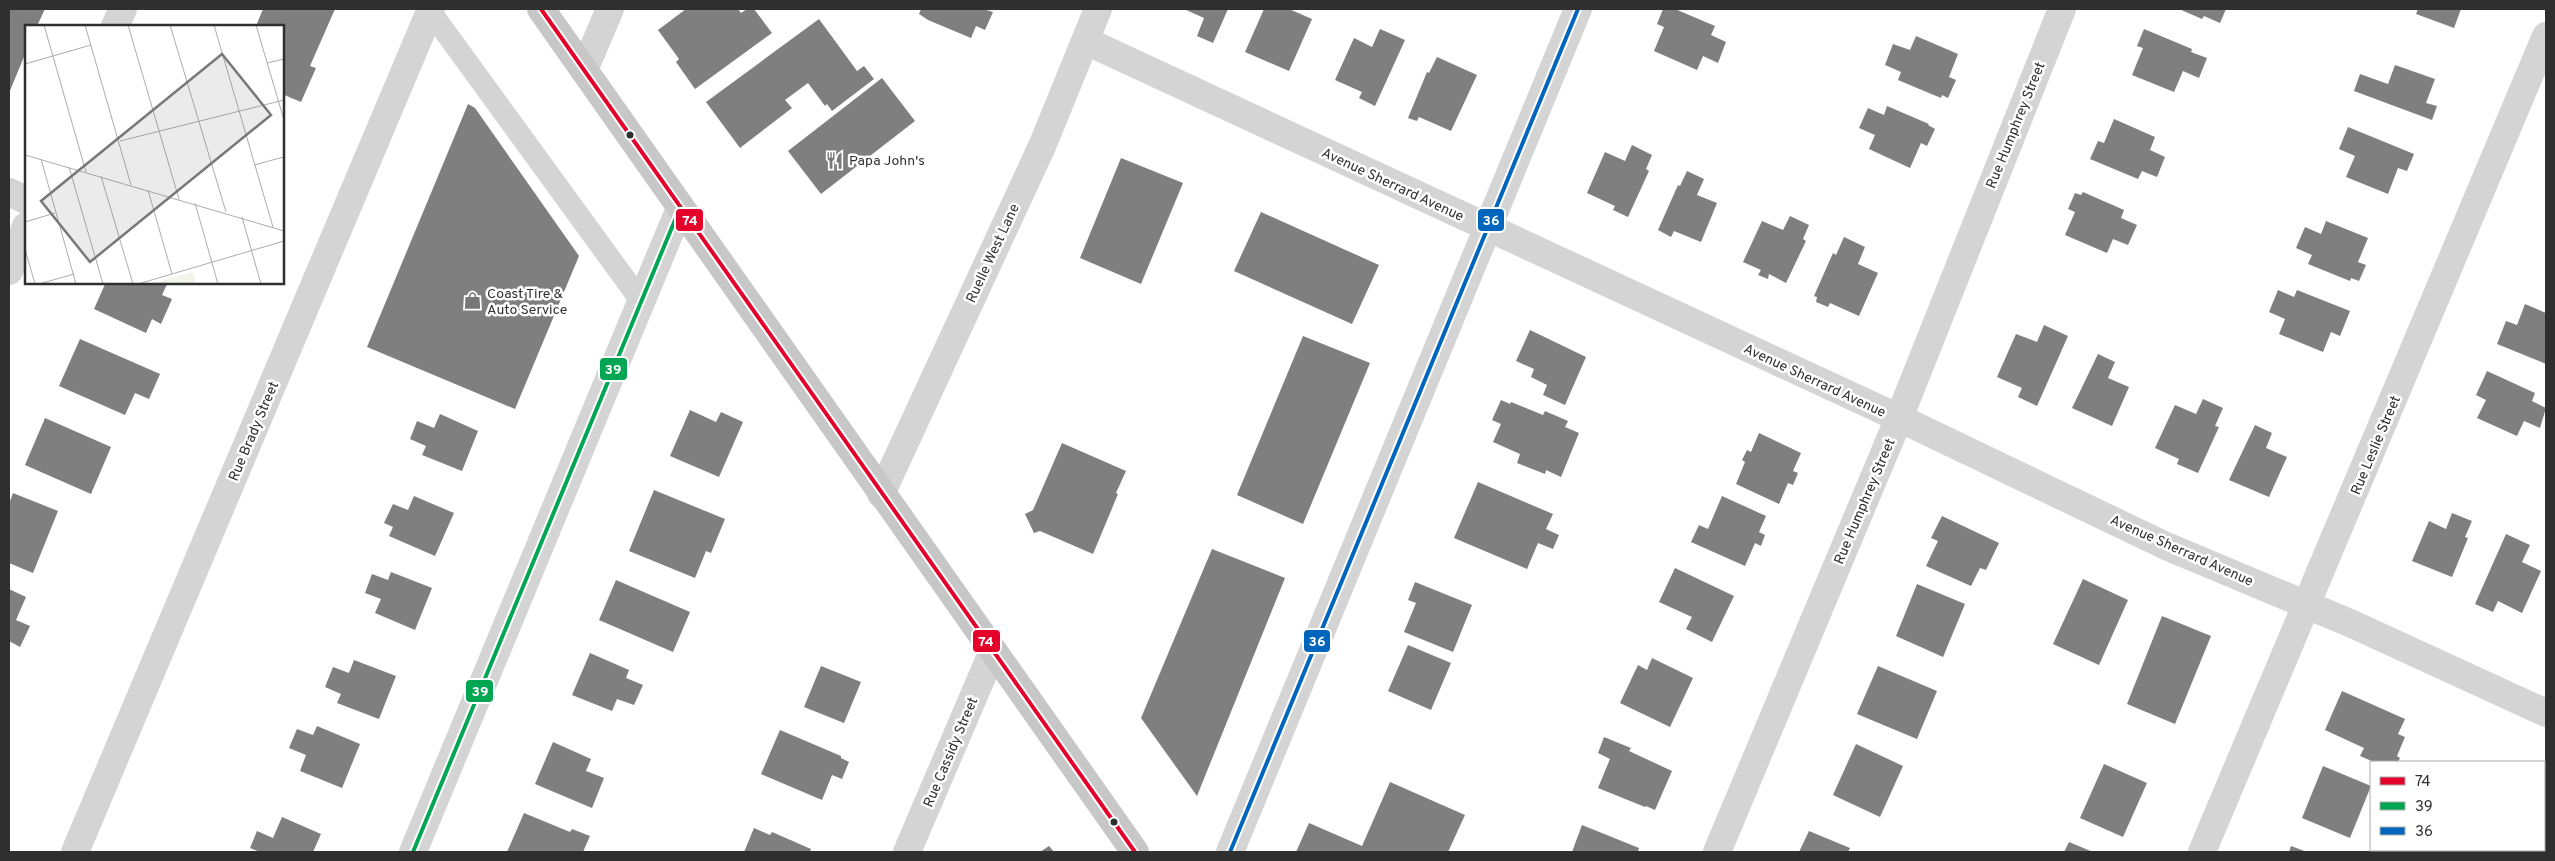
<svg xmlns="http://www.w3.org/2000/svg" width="2555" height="861" font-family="Overpass,sans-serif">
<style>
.building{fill:#7f7f7f}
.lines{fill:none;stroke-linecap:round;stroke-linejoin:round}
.lane{stroke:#d4d4d4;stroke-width:22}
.street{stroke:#d4d4d4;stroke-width:28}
.primary{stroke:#c7c7c7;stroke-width:28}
.bus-1-casing{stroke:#fff;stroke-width:8}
.bus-2-casing{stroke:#fff;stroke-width:8}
.bus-3-casing{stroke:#fff;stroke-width:8}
.bus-1{stroke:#e4002b;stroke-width:4}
.bus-2{stroke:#00a651;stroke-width:4}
.bus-3{stroke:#0065bd;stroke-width:4}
.bus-dot{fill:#2f2f2f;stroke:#fff;stroke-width:2}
.labels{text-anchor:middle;stroke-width:5;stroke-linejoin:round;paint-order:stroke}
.street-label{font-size:14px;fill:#2f2f2f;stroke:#fff}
.poi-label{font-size:14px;fill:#2f2f2f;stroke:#fff;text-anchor:start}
.inset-road{fill:none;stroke:#acacac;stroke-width:1}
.view{fill:#787878;fill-opacity:0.15;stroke:#787878;stroke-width:2.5}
.inset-edge{fill:none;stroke:#2f2f2f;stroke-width:2.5}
.line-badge{stroke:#fff;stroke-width:2}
.badge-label{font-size:14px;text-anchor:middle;font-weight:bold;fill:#fff}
</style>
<rect width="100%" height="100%" fill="#fff"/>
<g class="building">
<polygon points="9,9 45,9 37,26 26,26 26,52 9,93"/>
<polygon points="263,9 335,9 310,66 316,68 301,102 282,94 282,26 256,26"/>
<polygon points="686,9 738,9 741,13 747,9 754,9 772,33 695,89 676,62 679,59 658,30"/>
<polygon points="921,9 983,9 993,12 985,30 976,26 971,38 928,20 919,14"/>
<polygon points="1184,9 1228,9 1213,43 1197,36 1204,18"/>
<polygon points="1264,9 1289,9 1312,19 1289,71 1245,52"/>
<polygon points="1663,9 1675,9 1715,26 1711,35 1726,42 1718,63 1703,56 1697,70 1654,51 1664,27 1657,24"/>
<polygon points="2179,9 2226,9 2220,23 2204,16 2202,19"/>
<polygon points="2418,9 2461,9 2454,28 2416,14"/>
<polygon points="819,19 857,71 864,66 874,79 832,111 827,104 825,106 808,83 785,100 792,108 740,148 706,102"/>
<polygon points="1380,29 1405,40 1375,106 1359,98 1362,92 1335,80 1354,38 1372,47"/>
<polygon points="2144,29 2192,49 2191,52 2207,58 2199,78 2183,71 2174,92 2132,75 2143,48 2137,46"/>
<polygon points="1916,36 1958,54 1949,77 1956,80 1948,98 1942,95 1941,98 1898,80 1901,72 1885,65 1893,44 1910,50"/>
<polygon points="1437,57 1477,75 1451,131 1419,117 1417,121 1408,118 1427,72 1429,73"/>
<polygon points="2395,65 2435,79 2426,103 2437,106 2432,120 2354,91 2360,74 2388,84"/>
<polygon points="882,78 915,121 821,194 788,151"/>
<polygon points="468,104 475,108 579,256 515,409 367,347"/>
<polygon points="1887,106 1929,124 1928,125 1935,129 1927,146 1921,143 1910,168 1869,149 1875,135 1859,128 1868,108 1884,115"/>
<polygon points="2114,119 2155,137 2150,150 2165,157 2157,177 2142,171 2138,179 2090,159 2098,141 2104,143"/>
<polygon points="2348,127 2414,154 2407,171 2398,168 2388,194 2346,177 2355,156 2339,149"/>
<polygon points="1632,145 1652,155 1646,169 1649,171 1628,217 1613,210 1615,206 1587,193 1605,152 1625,161"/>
<polygon points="1121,158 1183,183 1141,284 1080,258"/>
<polygon points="1687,171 1704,179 1697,195 1717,203 1701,242 1674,231 1671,237 1658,230 1678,185 1680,186"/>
<polygon points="2083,192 2124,210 2121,218 2137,225 2128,245 2113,239 2107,253 2065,235 2075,212 2068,209 2075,193 2081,195"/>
<polygon points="1261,212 1379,265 1352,324 1234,271"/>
<polygon points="1790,216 1809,225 1803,239 1806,241 1786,283 1769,274 1768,279 1758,275 1761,270 1743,262 1762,221 1783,230"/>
<polygon points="2326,221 2368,238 2358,262 2366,265 2359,281 2351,278 2350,281 2308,264 2312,255 2296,248 2305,227 2321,234"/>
<polygon points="1844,237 1865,247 1858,264 1878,273 1859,316 1830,303 1828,307 1816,302 1817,297 1814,296 1833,253 1836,255"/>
<polygon points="106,282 168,282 162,295 172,299 161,324 152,319 146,333 94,309"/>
<polygon points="2278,290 2294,297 2297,290 2350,311 2340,336 2331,332 2323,352 2279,334 2285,319 2269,312"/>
<polygon points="2525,304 2546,313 2546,364 2497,344 2506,321 2517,325"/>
<polygon points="2044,325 2068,336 2037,406 2018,397 2022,388 1997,377 2016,334 2037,342"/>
<polygon points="1530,330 1586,357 1565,405 1543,395 1547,385 1531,377 1534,369 1516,361"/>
<polygon points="1303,336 1370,363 1303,524 1237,495"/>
<polygon points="80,339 160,374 149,399 135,393 125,415 59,386"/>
<polygon points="2098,354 2115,362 2108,378 2129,387 2112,426 2072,408"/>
<polygon points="2487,371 2535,393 2532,401 2546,408 2540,428 2524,421 2517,436 2477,418 2486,400 2476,395"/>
<polygon points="2203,399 2223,408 2215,426 2219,427 2198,473 2177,464 2179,459 2155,448 2175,405 2196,414"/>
<polygon points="1501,400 1510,404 1511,402 1543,415 1545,411 1568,421 1565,427 1579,433 1561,477 1546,470 1545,474 1517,463 1520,454 1493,442 1501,424 1492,420"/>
<polygon points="690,410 716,422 721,412 743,422 719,477 670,456"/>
<polygon points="440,414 478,431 462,471 422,455 426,446 410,439 417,421 434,428"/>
<polygon points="45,418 111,447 91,494 25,465"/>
<polygon points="2255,425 2272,433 2266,448 2287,457 2269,497 2229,480"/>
<polygon points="1759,433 1801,453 1793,471 1798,473 1793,485 1788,483 1779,504 1736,484 1745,462 1742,460 1747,450 1751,452"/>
<polygon points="1062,443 1126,471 1116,493 1118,494 1093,554 1040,531 1034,533 1025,514 1033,510"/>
<polygon points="1478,482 1553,514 1546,529 1559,535 1553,549 1538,543 1527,569 1454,538"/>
<polygon points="654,490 725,519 711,553 706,551 695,578 629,551"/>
<polygon points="13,493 58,511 33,573 9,563 9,504"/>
<polygon points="414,496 454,513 435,556 389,536 393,527 384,523 393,504 408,510"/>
<polygon points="1722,496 1766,516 1759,532 1765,535 1761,546 1755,543 1745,566 1691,542 1699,525 1708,529"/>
<polygon points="2452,513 2472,521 2465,537 2468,538 2452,577 2412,561 2429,521 2446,529"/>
<polygon points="1942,516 1999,543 1986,570 1980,568 1971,586 1926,566 1938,541 1931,538"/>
<polygon points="2506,534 2530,545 2522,562 2541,571 2522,613 2498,601 2493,612 2475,604"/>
<polygon points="1212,549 1285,578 1197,796 1141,718"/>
<polygon points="1675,568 1734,596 1712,642 1686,629 1692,617 1659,602"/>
<polygon points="391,572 432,588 415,630 375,613 381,599 365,593 372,574 388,580"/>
<polygon points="2083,579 2128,600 2099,665 2053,644"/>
<polygon points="616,580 690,612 673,652 599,620"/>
<polygon points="1415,582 1472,605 1453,652 1404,632 1416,603 1408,600"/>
<polygon points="1917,584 1965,604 1943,657 1896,636"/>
<polygon points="9,589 26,597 16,620 30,626 20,647 9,641"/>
<polygon points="2162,616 2211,636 2175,724 2127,704"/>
<polygon points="1408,645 1451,663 1431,710 1388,691"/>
<polygon points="590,653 629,670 626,678 643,685 634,705 617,699 612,711 572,695"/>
<polygon points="1652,658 1693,678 1670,727 1620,703 1638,665 1647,670"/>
<polygon points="354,660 396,676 379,719 337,703 341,694 325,687 333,667 349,673"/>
<polygon points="821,666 861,682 844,723 804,707"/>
<polygon points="1878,666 1937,691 1917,739 1857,714"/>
<polygon points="2342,691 2405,719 2398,734 2405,737 2397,756 2400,758 2398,762 2374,762 2360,756 2364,748 2325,730"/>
<polygon points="317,726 360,744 342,788 300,771 306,755 289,748 297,729 313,735"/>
<polygon points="780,730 841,756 841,758 849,762 842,779 832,775 822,800 761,774"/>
<polygon points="1604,737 1631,748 1629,751 1672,771 1655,810 1646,806 1645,807 1598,788 1610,759 1598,753"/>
<polygon points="553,742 591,759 586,771 604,778 592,808 535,784"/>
<polygon points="1856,744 1903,766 1880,817 1833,795"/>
<polygon points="2104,764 2147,783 2123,837 2080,818"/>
<polygon points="2323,766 2371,786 2350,838 2302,818"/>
<polygon points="1390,782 1465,815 1448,852 1296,852 1309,823 1362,846"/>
<polygon points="524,813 570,832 572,829 590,836 583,852 507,852"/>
<polygon points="282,817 321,834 313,852 260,852 250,848 257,831 273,838"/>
<polygon points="1582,825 1639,848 1638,852 1572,852"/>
<polygon points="754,828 770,835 772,832 811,849 810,852 744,852"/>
<polygon points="1809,831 1850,848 1848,852 1799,852"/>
<polygon points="2069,842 2093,852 2064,852"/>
<polygon points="1049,846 1054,852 1040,852"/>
<polygon points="2291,846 2307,852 2289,852"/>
</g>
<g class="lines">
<polyline class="lane" points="430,11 641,301"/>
<g class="street">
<polyline points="115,26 123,9"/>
<polyline points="1086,41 1899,418 2166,546 2350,623 2546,713"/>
<polyline points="584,70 610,9"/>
<polyline points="9,192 26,200"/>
<polyline points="9,271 26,226"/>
<polyline points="881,494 1043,144 1098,9"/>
<polyline points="75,852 431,9"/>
<polyline points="413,852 680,208"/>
<polyline points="907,852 993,651"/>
<polyline points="1230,852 1578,9"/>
<polyline points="1717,852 1899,418 2062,9"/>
<polyline points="2202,852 2546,36"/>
</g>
<polyline class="primary" points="541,9 1135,852"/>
<defs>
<polyline id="bus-1" points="541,9 1135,852"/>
<polyline id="bus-2" points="413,852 680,208"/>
<polyline id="bus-3" points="1230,852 1578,9"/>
</defs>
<use href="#bus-1" class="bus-1-casing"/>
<use href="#bus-2" class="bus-2-casing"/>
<use href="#bus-3" class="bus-3-casing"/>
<use href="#bus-1" class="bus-1"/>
<use href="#bus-2" class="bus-2"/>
<use href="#bus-3" class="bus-3"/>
</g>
<defs>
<symbol id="restaurant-bare" viewBox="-9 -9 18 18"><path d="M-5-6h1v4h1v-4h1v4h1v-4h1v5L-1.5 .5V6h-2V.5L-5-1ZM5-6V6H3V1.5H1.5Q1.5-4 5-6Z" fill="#787878" stroke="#fff" stroke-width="2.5" paint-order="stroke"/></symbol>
<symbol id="shop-bare" viewBox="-9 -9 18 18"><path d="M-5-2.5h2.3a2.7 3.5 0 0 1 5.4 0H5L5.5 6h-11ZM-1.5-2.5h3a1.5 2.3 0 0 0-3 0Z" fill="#787878" stroke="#fff" stroke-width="2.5" paint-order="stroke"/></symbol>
</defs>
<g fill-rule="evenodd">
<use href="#restaurant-bare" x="822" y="148" width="25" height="25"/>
<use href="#shop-bare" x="460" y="288" width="25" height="25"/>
</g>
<g class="bus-dot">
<circle cx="630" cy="135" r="4.5"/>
<circle cx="1114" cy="822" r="4.5"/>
</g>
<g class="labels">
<g class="street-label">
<text transform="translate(2015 125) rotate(-68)" y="5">Rue Humphrey Street</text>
<text transform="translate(1393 184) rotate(25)" y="5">Avenue Sherrard Avenue</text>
<text transform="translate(992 253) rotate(-65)" y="5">Ruelle West Lane</text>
<text transform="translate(1815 380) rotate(25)" y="5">Avenue Sherrard Avenue</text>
<text transform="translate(253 431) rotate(-67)" y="5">Rue Brady Street</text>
<text transform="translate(2375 445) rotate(-67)" y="5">Rue Leslie Street</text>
<text transform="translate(1864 501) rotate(-67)" y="5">Rue Humphrey Street</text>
<text transform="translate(2182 550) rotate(24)" y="5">Avenue Sherrard Avenue</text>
<text transform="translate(950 752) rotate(-67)" y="5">Rue Cassidy Street</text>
</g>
<g class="poi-label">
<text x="849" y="165">Papa John's</text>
<text x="487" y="298">Coast Tire &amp;<tspan x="487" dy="16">Auto Service</tspan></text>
</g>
</g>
<g transform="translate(25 25)">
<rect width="259" height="259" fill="#fff"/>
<path d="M 168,247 L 171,259 L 126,259 Z" fill="#f0f5ec"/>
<path class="inset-road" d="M 19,0 L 61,147M 60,0 L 106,160M 103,0 L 154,174M 145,0 L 201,187M 189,0 L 248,202M 231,0 L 259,95M 242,38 L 259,34M 0,39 L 66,20M 95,116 L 259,75M 0,130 L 259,206M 16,134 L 51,259M 229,140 L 259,132M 44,142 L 78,259M 76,151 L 108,259M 123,165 L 147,249M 170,178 L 193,259M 217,192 L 236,259M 0,197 L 30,188M 0,224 L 10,259M 14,259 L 49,249M 113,259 L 259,216"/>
<path class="view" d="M 197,29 L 246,90 L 65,237 L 16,176 Z"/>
<rect width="259" height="259" class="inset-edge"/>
</g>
<g class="line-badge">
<rect x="675" y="208" width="29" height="24" rx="5" fill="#e4002b"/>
<rect x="1477" y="208" width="28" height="24" rx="5" fill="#0065bd"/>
<rect x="599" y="357" width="29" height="24" rx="5" fill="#00a651"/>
<rect x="972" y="629" width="29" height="24" rx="5" fill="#e4002b"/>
<rect x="1303" y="629" width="28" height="24" rx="5" fill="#0065bd"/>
<rect x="465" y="679" width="29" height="24" rx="5" fill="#00a651"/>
</g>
<g class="badge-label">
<text x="690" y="225">74</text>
<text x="1491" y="225">36</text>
<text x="613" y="374">39</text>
<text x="986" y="646">74</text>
<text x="1317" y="646">36</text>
<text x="480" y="696">39</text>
</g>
<rect width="2555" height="861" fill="none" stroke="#2f2f2f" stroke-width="20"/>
<rect x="2370" y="761" width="175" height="90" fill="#ffffff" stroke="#acacac"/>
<rect x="2380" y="777" width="25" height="8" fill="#e4002b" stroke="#acacac"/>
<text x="2415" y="786" font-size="15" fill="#2f2f2f">74</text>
<rect x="2380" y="802" width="25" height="8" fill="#00a651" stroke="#acacac"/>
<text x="2415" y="811" font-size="15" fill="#2f2f2f">39</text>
<rect x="2380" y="827" width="25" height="8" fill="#0065bd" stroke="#acacac"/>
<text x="2415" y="836" font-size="15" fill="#2f2f2f">36</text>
</svg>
